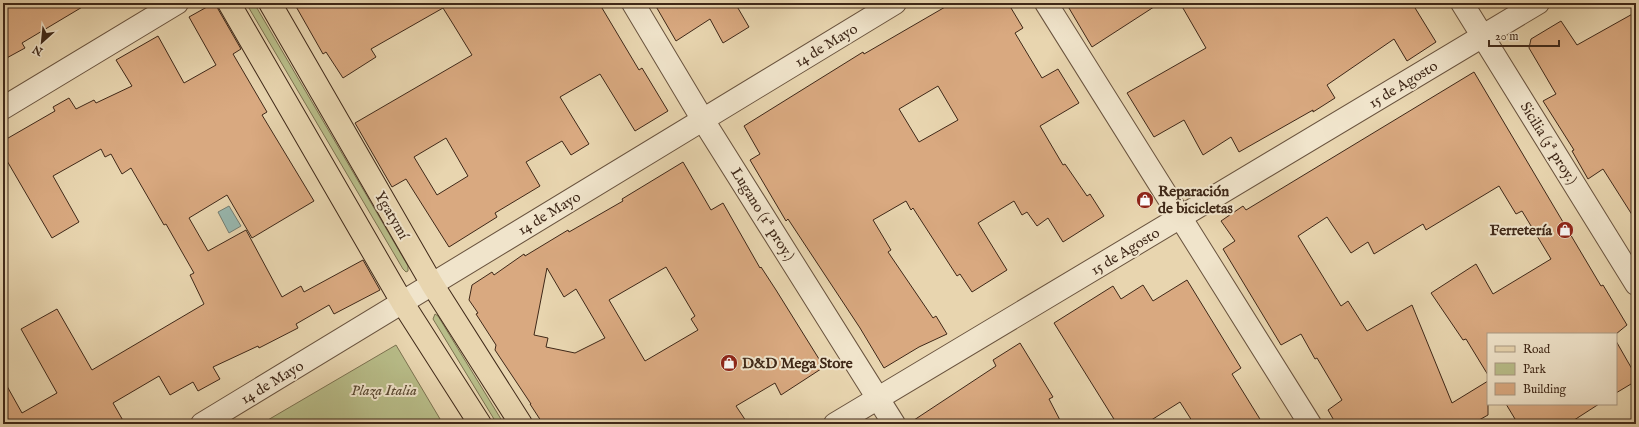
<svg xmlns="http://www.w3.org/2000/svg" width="1639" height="427" font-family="'IM FELL English',serif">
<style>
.green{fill:#b8bd89;stroke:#7c7250}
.water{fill:#98b8b0;stroke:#747e73}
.building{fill:#d9a980;stroke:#3f2818;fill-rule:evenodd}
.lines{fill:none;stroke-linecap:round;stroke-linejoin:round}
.street-casing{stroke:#69533e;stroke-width:24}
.primary-casing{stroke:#3f2818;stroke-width:24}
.street{stroke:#f0e4cb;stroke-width:22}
.primary{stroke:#e8d5af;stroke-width:22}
.labels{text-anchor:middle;stroke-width:4;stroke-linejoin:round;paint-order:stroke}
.street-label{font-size:15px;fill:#3f2818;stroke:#f0e4cb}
.poi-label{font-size:15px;font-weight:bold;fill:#3f2818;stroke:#f0e4cb;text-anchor:start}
.park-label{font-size:15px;font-style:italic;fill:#57462f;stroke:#f0e4cb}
</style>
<rect width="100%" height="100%" fill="#e8d5af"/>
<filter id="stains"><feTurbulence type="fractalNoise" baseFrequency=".005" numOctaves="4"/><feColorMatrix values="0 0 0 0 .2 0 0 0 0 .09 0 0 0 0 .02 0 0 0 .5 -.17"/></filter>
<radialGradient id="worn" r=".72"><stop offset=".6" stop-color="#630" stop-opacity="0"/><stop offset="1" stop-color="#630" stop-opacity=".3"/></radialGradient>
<g class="green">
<polygon points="246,3 254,3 408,266 408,271 406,272 403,269"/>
<polygon points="435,314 438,316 504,424 497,424 433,319"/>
<polygon points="396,345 443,424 261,424"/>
</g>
<polygon class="water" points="229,206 241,226 229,233 218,212"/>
<g class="building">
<polygon points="3,3 89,3 22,43 25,48 3,60"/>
<polygon points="214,3 217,3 218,9 241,49 233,54 267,112 262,115 314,201 252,238 227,195 189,218 208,251 246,230 282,297 301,286 304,292 363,260 380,290 334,314 329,305 296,324 298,328 259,348 258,346 213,367 220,379 198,391 193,382 170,395 159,376 113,403 125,424 3,424 3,379 22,413 57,393 21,329 57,309 92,370 204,304 190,275 194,273 166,224 164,225 131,168 122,174 111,154 105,157 101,149 53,176 79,222 52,238 3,154 3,141 55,111 53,107 69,98 76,109 94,100 96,103 132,86 116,60 158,36 184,83 216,65 189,17"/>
<path d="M 294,3 L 599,3 L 639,70 L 642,68 L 668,111 L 635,131 L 600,74 L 560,97 L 589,144 L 571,155 L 562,141 L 526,162 L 540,186 L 495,213 L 497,217 L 449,247 L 406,179 L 392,187 L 355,123 L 472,55 L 453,24 L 443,8 L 371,49 L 376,57 L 343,78 L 326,52 L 323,54 ZM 446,138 L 468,176 L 437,195 L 414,157 Z"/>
<polygon points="654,3 735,3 749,27 723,43 710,19 676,41"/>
<path d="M 952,3 L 1008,3 L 1023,28 L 1015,33 L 1042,78 L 1058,69 L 1079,103 L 1040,126 L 1063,165 L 1065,164 L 1087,196 L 1090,194 L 1104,216 L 1063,242 L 1048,218 L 1037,226 L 1027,212 L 1022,215 L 1014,201 L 978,223 L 1007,270 L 972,292 L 960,274 L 957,276 L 913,208 L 911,210 L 906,201 L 873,220 L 891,250 L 888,252 L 933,318 L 936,316 L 947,334 L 919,347 L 884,368 L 860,328 L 788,219 L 786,221 L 750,160 L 760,154 L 744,126 L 863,52 L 864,54 ZM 938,86 L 958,120 L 919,142 L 899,109 Z"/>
<polygon points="1066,3 1160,3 1092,47"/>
<polygon points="1180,3 1412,3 1436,42 1407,61 1394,39 1327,85 1335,98 1313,112 1313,110 1239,152 1231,137 1203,155 1184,120 1154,137 1127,93 1206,48"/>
<polygon points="1636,12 1636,221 1603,169 1588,179 1572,151 1574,150 1543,101 1556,94 1529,48 1531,39 1561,21 1577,45"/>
<polygon points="1474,72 1601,286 1603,285 1627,325 1616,334 1488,334 1488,375 1466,339 1463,340 1431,293 1476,264 1493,294 1551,259 1522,211 1516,214 1499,186 1426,230 1423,224 1374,254 1368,242 1351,253 1327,217 1298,236 1341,306 1348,301 1367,331 1412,305 1452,403 1488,381 1488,415 1472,424 1336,424 1328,410 1342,400 1317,358 1315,359 1301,334 1281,345 1223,249 1235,241 1221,221 1243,206 1246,210"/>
<path d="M 683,162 L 711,210 L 723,203 L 760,268 L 761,267 L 776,290 L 824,367 L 781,395 L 775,383 L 736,406 L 748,424 L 543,424 L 530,404 L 531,404 L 495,350 L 496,345 L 476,314 L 478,313 L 469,300 L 472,285 L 492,272 L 494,275 L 524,254 L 525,256 L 568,230 L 569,232 L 623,201 L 622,199 ZM 666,267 L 695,316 L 691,319 L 698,330 L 645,361 L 609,300 ZM 547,268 L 564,297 L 576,289 L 605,338 L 575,353 L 546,347 L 548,338 L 534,335 Z"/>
<polygon points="1187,280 1241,368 1232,374 1263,424 1194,424 1180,402 1145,424 1117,424 1054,323 1113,286 1121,299 1143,285 1153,301"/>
<polygon points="1616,341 1636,376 1636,381 1616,393"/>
<polygon points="1020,343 1053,397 1049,399 1062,424 908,424 996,366 993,360"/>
<polygon points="1506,404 1599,404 1568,424 1518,424"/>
</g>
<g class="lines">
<defs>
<g id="street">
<polyline points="633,3 703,120 894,424"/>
<polyline points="1046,3 1310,424"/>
<polyline points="1462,3 1636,284"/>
<polyline points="3,108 177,3"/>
<polyline points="202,424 895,3"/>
<polyline points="835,424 1538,3"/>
</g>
<g id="primary">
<polyline points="229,3 402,302 480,424"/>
<polyline points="270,3 432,284 521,424"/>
</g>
</defs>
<use href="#street" class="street-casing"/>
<use href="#primary" class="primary-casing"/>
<use href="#street" class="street"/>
<use href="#primary" class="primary"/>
</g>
<defs>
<symbol id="shop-disc" viewBox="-11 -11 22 22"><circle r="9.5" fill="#8f2418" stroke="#f0e4cb"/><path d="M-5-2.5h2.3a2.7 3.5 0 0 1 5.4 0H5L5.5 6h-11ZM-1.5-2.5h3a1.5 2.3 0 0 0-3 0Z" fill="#fff"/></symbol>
</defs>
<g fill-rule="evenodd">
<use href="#shop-disc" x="1135" y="190" width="20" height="20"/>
<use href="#shop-disc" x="1555" y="220" width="20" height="20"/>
<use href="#shop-disc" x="719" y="353" width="20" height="20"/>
</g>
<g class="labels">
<g class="street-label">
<text transform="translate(826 45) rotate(-31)" y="5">14 de Mayo</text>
<text transform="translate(1403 84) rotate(-31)" y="5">15 de Agosto</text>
<text transform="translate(1549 143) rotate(58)" y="5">Sicilia (3ª proy.)</text>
<text transform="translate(549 213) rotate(-31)" y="5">14 de Mayo</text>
<text transform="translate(763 214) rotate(58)" y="5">Lugano (1ª proy.)</text>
<text transform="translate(392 215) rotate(60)" y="5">Ygatymí</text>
<text transform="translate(1125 251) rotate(-31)" y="5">15 de Agosto</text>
<text transform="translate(272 382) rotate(-31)" y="5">14 de Mayo</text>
</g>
<g class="poi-label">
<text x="1158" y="196">Reparación<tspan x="1158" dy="17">de bicicletas</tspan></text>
<text x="1552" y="235" text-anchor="end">Ferretería</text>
<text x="742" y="368">D&amp;D Mega Store</text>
</g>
<g class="park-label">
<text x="384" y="395">Plaza Italia</text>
</g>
</g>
<rect width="1639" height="427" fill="none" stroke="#e8d5af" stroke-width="16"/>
<rect x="4" y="4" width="1631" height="419" fill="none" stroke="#3f2818" stroke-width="2"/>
<rect x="8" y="8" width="1623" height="411" fill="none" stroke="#3f2818"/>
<rect x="1487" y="333" width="130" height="72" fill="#f0e4cb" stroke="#a99983"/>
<rect x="1495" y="346" width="20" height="6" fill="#e8d5af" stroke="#a99983"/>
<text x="1523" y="353" font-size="12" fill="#3f2818">Road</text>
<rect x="1495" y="363" width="20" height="12" fill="#b8bd89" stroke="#a99983"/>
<text x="1523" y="373" font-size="12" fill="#3f2818">Park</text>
<rect x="1495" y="383" width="20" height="12" fill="#d9a980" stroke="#a99983"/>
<text x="1523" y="393" font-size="12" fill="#3f2818">Building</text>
<g transform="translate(42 42) rotate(207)" stroke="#f0e4cb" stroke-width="3" paint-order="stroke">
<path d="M0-3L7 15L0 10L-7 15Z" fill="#3f2818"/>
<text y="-6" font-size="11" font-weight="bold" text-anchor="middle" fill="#3f2818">N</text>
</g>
<path d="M1489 40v6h70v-6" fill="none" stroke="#3f2818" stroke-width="2"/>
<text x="1495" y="40" font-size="12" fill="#3f2818" stroke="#f0e4cb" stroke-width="3" paint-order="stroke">20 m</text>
<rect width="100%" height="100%" filter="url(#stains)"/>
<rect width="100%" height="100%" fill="url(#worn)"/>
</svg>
